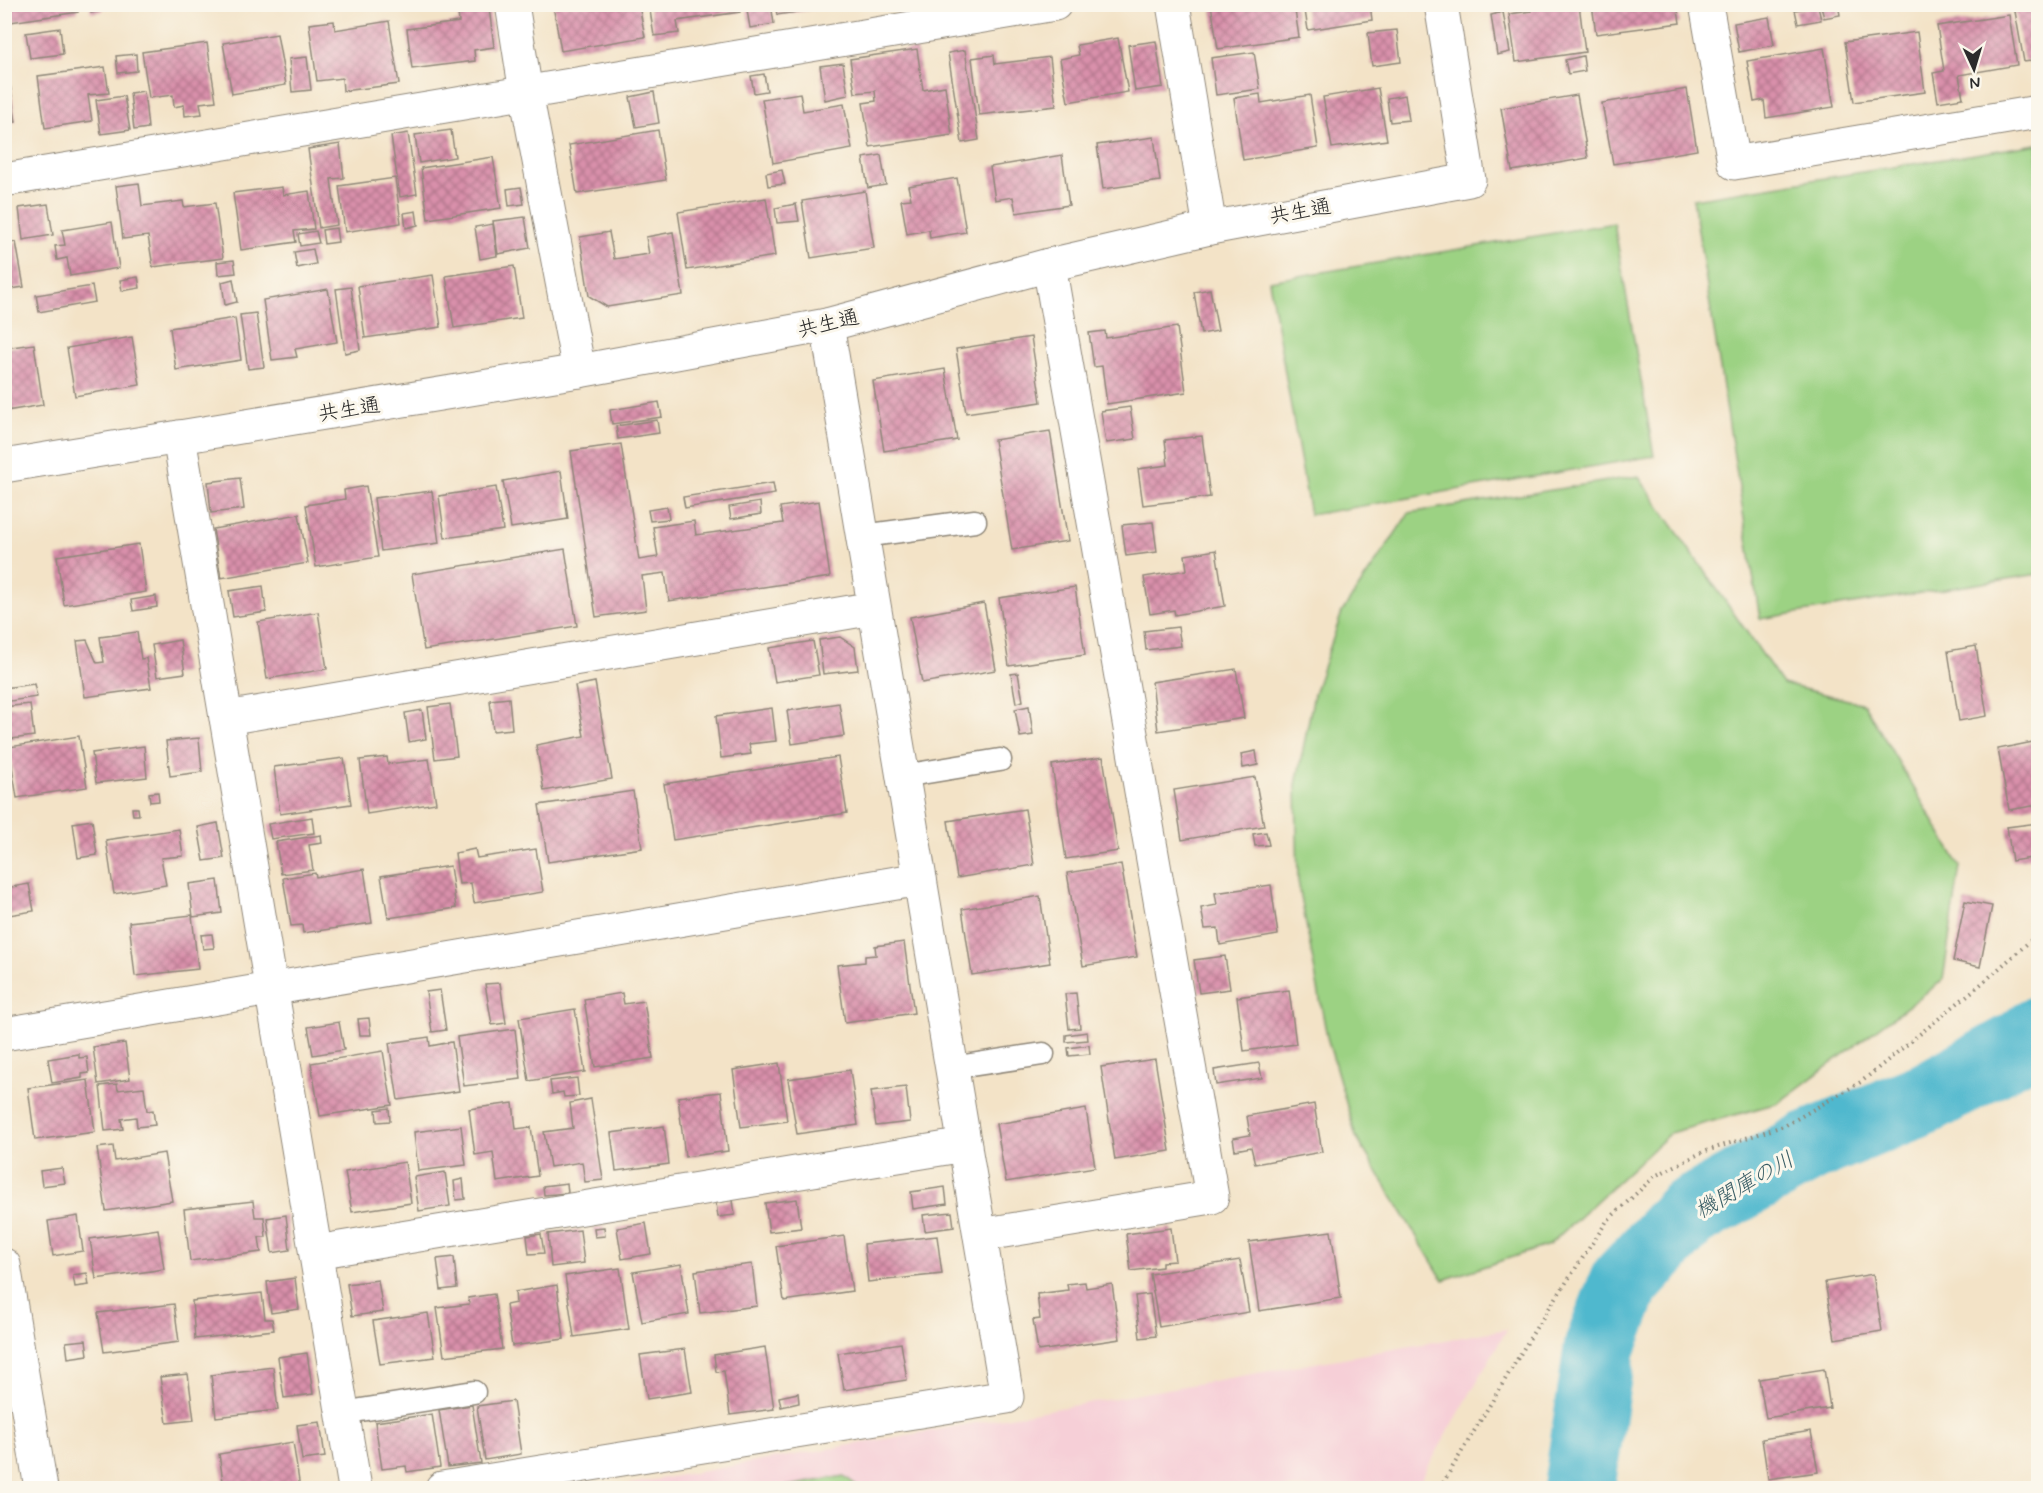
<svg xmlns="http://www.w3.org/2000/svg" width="2043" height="1493" font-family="Mynerve,'Klee One',sans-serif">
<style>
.built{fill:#f6cfd7}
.grass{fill:#9cd283;stroke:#647e57;stroke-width:1.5}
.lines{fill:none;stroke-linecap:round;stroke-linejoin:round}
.river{stroke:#50b8ce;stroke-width:72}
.building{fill:url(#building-cross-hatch)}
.service-casing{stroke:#8f8779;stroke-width:25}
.minor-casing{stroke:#8f8779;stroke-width:35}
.tertiary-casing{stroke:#8f8779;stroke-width:35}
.path{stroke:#8f8779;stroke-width:4;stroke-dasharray:1.5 4.5;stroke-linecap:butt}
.service{stroke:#fff;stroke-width:22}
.minor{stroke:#fff;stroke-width:33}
.tertiary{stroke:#fff;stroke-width:33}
.labels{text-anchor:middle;stroke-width:6;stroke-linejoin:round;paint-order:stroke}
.street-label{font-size:21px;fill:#2b2b2b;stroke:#fbf7ec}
.water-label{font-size:22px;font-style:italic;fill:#385c64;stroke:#fbf7ec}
</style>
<defs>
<pattern id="building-cross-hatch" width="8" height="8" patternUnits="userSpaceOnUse" patternTransform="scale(1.5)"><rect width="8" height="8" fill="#d990ab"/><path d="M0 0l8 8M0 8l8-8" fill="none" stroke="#b0768b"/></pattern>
</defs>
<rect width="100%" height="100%" fill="#fbf7ec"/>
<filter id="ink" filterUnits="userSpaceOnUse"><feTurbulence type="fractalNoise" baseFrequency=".0167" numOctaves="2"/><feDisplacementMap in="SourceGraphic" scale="12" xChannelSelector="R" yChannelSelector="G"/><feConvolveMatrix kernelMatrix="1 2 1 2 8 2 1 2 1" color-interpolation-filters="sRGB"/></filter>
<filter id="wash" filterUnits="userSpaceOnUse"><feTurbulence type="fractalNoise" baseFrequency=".008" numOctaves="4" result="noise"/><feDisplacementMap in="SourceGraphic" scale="24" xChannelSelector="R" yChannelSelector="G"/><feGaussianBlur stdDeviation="1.35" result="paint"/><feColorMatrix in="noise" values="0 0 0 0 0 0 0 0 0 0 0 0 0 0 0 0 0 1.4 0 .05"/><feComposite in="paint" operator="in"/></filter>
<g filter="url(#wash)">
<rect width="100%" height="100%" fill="#f3e3c7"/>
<polygon class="built" points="1507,1329 1416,1488 608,1488"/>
<g class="grass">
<polygon points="2038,144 2038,574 1760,619 1693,199"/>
<polygon points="1614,223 1654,456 1310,515 1269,281"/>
<polygon points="1638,476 1783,684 1864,704 1960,866 1943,980 1778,1103 1670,1133 1549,1245 1443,1280 1356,1137 1327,1037 1298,881 1296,785 1314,694 1342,612 1409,513"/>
<polygon points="844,1476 860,1488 779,1488"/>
</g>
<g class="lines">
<polyline class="river" points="1579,1488 1600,1347 1625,1282 1688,1214 1810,1146 1929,1097 2022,1045 2038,1032"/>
</g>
<g id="blocks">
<g class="building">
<polygon points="4,4 77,4 78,12 4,23"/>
<polygon points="649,4 739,4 740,12 677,21 679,33 654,36"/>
<polygon points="746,4 771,4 774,24 750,28"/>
<polygon points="775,4 838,4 838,6 777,15"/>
<polygon points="1211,4 1294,4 1299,37 1218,49"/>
<polygon points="1304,4 1370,4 1372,20 1308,30"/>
<polygon points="1540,4 1579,4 1585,52 1516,62 1509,14 1531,11 1530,6"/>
<polygon points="1592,4 1677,4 1680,23 1596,34"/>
<polygon points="1838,4 1840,15 1824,18 1821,7"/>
<polygon points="2021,4 2038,4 2038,60 2024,62 2014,6"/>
<polygon points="90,5 102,5 103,11 91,13"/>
<polygon points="553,5 639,5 645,37 561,51"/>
<polygon points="1818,6 1821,20 1798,24 1795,10"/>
<polygon points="489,8 494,47 474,50 475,61 412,69 407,29 459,22 458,12"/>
<polygon points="1503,12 1510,52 1497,55 1491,15"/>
<polygon points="2009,15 2017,65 1959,75 1963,98 1938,102 1933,73 1944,71 1937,26"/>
<polygon points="1769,17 1774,45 1739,52 1734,23"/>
<polygon points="334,21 335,30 389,21 399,84 343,91 342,78 317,81 309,24"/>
<polygon points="60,28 63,54 30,58 26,33"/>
<polygon points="1397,30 1401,62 1372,66 1368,33"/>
<polygon points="1917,32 1925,92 1854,102 1845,42"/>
<polygon points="277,34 286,85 232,94 223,43"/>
<polygon points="1118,38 1128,92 1068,102 1060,59 1079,55 1077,45"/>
<polygon points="1156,41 1163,87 1135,91 1128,45"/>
<polygon points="207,43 216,101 200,103 202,114 185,116 184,105 174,107 173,95 149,98 142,52"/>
<polygon points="1824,48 1834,107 1766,118 1764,100 1754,102 1747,61"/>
<polygon points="917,49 923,90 945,86 952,135 870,147 863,103 876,101 875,91 855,93 850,59"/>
<polygon points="965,50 979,140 962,143 948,53"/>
<polygon points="1254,52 1260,89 1216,95 1211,58"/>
<polygon points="136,54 137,71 118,73 116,56"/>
<polygon points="994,55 995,64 1050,57 1056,106 979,115 972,58"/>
<polygon points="1583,56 1585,71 1568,74 1565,60"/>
<polygon points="307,57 311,90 292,92 289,59"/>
<polygon points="843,63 848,95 825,100 820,66"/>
<polygon points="105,67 109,93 88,95 92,121 45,128 38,76"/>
<polygon points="764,74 767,91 754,93 751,76"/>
<polygon points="10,84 16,122 4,123 4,85"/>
<polygon points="1378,88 1387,140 1332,148 1323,97"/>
<polygon points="1687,89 1697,150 1613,164 1602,103"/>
<polygon points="144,91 148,128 134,130 130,93"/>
<polygon points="654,92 659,123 636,127 630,97"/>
<polygon points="800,93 803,111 844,104 852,149 773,163 762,99"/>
<polygon points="1260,94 1261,103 1310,95 1318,148 1243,160 1234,98"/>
<polygon points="1405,95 1409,120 1390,122 1387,98"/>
<polygon points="1577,95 1588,158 1512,171 1501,108"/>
<polygon points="124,96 130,130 101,134 96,100"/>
<polygon points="451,130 455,157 419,163 415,135"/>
<polygon points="658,130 666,180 577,194 569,145"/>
<polygon points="408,133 417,194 400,197 391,136"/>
<polygon points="1154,137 1160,181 1103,189 1097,145"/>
<polygon points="340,144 344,178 331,179 337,225 319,228 308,149"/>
<polygon points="881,155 886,185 868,188 863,158"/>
<polygon points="1062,155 1069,205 1016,213 1013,197 995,200 990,167"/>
<polygon points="493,157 501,208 428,219 421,168"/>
<polygon points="782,170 785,184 768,186 766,173"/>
<polygon points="395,178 401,223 345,232 339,186"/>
<polygon points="957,178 966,232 930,238 929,230 907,234 901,200 911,199 908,186"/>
<polygon points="139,183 142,206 183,201 184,207 215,203 223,258 153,267 148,236 123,239 116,186"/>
<polygon points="282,187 283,195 309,191 314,229 294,231 296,242 241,250 233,193"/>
<polygon points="521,187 524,204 509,206 507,189"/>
<polygon points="865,191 874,248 811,258 802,201"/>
<polygon points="766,198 775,256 687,270 678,212"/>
<polygon points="48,204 53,235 23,240 19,208"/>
<polygon points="796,204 799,221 777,223 775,208"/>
<polygon points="416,211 418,225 406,228 404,213"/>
<polygon points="525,217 530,248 498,254 493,221"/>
<polygon points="112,222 119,268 70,276 67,258 57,260 55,246 65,245 62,230"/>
<polygon points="493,224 497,256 480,259 475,227"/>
<polygon points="336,228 338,242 324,244 322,230"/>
<polygon points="316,231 319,243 300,246 298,234"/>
<polygon points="609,232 614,259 649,254 646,237 673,232 683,295 607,307 589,296 580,237"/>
<polygon points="16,242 24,287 4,290 4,244"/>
<polygon points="313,249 316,264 297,268 294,252"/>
<polygon points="234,260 236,273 218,275 217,262"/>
<polygon points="514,266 522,318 454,328 446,276"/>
<polygon points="433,275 441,327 365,338 358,286"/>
<polygon points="138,277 140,288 122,291 120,280"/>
<polygon points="233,279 237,302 225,305 222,282"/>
<polygon points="92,286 95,302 39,312 36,295"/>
<polygon points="351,287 360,350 345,353 336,289"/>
<polygon points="328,289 337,342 295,349 297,357 272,360 263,300"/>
<polygon points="1210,289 1218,331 1201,334 1194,292"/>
<polygon points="256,313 264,367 248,369 240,315"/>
<polygon points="235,318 241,360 176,370 170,328"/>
<polygon points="1177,327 1186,392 1107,404 1102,366 1094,367 1089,333 1105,331 1106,338"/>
<polygon points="132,337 140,385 75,396 67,348"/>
<polygon points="1031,337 1041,402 966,413 956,349"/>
<polygon points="34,344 43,405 6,411 4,348"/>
<polygon points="945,369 957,440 884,451 873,381"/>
<polygon points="659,402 662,417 612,424 610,410"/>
<polygon points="1130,407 1135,439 1106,443 1101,411"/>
<polygon points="657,420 659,433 618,439 616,426"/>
<polygon points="1050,431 1068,541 1012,550 994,440"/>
<polygon points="1202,436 1210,497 1143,505 1138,469 1168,465 1165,440"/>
<polygon points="621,444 639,560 658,557 653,527 694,521 696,535 783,523 780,507 819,501 830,577 669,601 665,573 642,576 646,610 596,617 571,451"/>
<polygon points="561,471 568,519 511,528 503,481"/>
<polygon points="240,478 244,509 211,513 208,482"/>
<polygon points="773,483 775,494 685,508 683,497"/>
<polygon points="366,486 378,557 316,567 306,505 345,499 344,490"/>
<polygon points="496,487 503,530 445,538 439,496"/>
<polygon points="432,491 439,543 381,551 374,498"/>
<polygon points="760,502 761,514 731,519 729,507"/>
<polygon points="667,507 669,519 650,521 648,510"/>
<polygon points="299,514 308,563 221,578 213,529"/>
<polygon points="1153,522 1157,552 1126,556 1122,525"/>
<polygon points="139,544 146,592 64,605 57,556"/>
<polygon points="565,549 577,626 424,650 412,574"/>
<polygon points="1216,550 1225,606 1175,615 1174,610 1150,614 1144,577 1187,570 1185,555"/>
<polygon points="263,586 266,612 233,617 229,591"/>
<polygon points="1075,587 1085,655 1009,666 999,598"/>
<polygon points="156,596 157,607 133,611 131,600"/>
<polygon points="984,603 996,670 922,683 910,617"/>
<polygon points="318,612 327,669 267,679 258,622"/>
<polygon points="1178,627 1181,646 1146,650 1144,631"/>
<polygon points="137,632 141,659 146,658 151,688 85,697 77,641 87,640 97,663 104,662 100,637"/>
<polygon points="840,637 855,647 858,670 823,674 819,640"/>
<polygon points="180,640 185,673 157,677 152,645"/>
<polygon points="813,641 819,675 775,682 769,648"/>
<polygon points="1976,646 1987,716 1959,721 1948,651"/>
<polygon points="1236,669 1244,718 1158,731 1152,682"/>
<polygon points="1018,673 1023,701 1016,703 1011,674"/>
<polygon points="595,682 612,779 544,791 536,745 584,736 575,686"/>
<polygon points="34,684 37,697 4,702 4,688"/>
<polygon points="509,698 512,729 493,731 490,700"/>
<polygon points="839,703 844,736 792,744 787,711"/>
<polygon points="30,704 34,736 4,740 4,707"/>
<polygon points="450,704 457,756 435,759 428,707"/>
<polygon points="1029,706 1033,735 1020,737 1015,709"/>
<polygon points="772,708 776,741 749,744 751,754 721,758 716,716"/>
<polygon points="422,710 426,739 409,742 405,713"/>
<polygon points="79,736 87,787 17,798 9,747"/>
<polygon points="199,738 202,772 170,776 166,741"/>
<polygon points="2038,741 2038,805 2009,810 1998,749"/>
<polygon points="144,746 147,777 96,783 92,753"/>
<polygon points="1256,751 1258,765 1243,768 1241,754"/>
<polygon points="387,757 388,764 429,759 436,803 367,814 360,760"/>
<polygon points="838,757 847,813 673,840 664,784"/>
<polygon points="1103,757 1118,851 1066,859 1052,765"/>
<polygon points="344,758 351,804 280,814 274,767"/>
<polygon points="1255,777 1264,826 1182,840 1174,790"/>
<polygon points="633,791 642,848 548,862 539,805"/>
<polygon points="158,792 159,801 150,802 149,793"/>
<polygon points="132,808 138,808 139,815 133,815"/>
<polygon points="1025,809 1034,865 957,878 948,821"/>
<polygon points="312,817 314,833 271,839 268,824"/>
<polygon points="92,820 97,855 78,858 73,823"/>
<polygon points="218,823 224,858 204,861 198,827"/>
<polygon points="2038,823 2038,857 2012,861 2007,827"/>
<polygon points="179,829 183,856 161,858 166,885 114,894 106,840"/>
<polygon points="1266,832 1269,845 1255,846 1253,834"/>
<polygon points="321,835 322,843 309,845 313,870 281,874 276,842"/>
<polygon points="475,849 477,858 536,849 543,892 474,903 471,883 459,884 455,853"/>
<polygon points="1121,864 1137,957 1083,966 1067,873"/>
<polygon points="450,866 456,908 388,918 381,876"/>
<polygon points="364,869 372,923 303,933 302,925 291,926 283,878 315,873 316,877"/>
<polygon points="218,880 222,913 193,917 189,884"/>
<polygon points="29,884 34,911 9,915 5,888"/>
<polygon points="1271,885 1278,935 1220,945 1218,928 1205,929 1201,908 1217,905 1215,893"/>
<polygon points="1040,896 1050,963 972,975 962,909"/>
<polygon points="1965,901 1992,906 1980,967 1953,961"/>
<polygon points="192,915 198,969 135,976 129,922"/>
<polygon points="212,934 214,948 203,949 201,935"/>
<polygon points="904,942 914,1013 845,1023 837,965 865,962 865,956 876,955 875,946"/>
<polygon points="1225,956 1230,989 1199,993 1194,960"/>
<polygon points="500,983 506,1023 492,1025 485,984"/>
<polygon points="440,990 446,1030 432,1032 426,992"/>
<polygon points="1289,990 1296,1044 1244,1051 1237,997"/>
<polygon points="622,993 624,1004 644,1001 653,1058 595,1067 584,999"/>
<polygon points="1076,993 1080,1028 1069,1029 1065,994"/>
<polygon points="575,1009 585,1072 529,1081 519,1018"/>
<polygon points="369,1018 371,1035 360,1035 358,1019"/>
<polygon points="339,1022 344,1050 313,1055 308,1027"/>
<polygon points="515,1029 521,1079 464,1086 457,1037"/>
<polygon points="1087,1032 1088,1040 1066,1042 1066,1035"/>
<polygon points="429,1037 430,1046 452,1042 459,1091 398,1100 389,1043"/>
<polygon points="125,1043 130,1079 98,1084 93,1047"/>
<polygon points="1089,1045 1090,1054 1069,1056 1068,1048"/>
<polygon points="383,1051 392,1105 320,1116 311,1063"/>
<polygon points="79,1054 79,1058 87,1057 89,1073 82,1074 82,1078 52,1083 48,1059"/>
<polygon points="1155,1059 1170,1151 1115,1160 1101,1067"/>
<polygon points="779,1063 787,1121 741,1127 733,1070"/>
<polygon points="1259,1063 1262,1078 1216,1085 1214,1070"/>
<polygon points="850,1070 858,1125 797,1134 788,1079"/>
<polygon points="577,1078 579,1096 564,1097 563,1092 552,1094 550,1081"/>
<polygon points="88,1080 95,1132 35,1140 28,1088"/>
<polygon points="117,1084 118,1090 144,1087 147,1111 153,1110 155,1125 137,1127 136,1117 121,1119 123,1129 105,1131 100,1086"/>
<polygon points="906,1087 910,1122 876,1126 871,1091"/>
<polygon points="721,1092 728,1151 685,1157 678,1097"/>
<polygon points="591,1099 603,1180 585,1182 582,1162 550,1167 544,1132 573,1128 570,1103"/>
<polygon points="513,1103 516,1129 531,1127 538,1176 497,1182 493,1152 475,1155 469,1109"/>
<polygon points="1314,1104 1322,1152 1255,1164 1251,1147 1235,1150 1233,1138 1250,1135 1247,1116"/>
<polygon points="389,1108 390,1121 377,1122 376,1110"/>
<polygon points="1086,1109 1095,1167 1006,1182 996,1124"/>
<polygon points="461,1126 466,1165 418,1171 414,1132"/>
<polygon points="664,1126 669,1164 616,1171 611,1133"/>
<polygon points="113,1146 115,1161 164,1153 172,1201 106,1211 97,1148"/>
<polygon points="405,1162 411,1203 352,1212 345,1172"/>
<polygon points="62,1168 65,1183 42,1186 40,1171"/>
<polygon points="445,1172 450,1206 419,1211 414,1177"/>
<polygon points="463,1179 465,1199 456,1200 454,1181"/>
<polygon points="567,1183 568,1193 544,1195 543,1186"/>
<polygon points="945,1187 947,1204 913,1209 911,1192"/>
<polygon points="797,1199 801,1228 769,1232 765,1203"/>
<polygon points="733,1200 735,1215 718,1217 716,1203"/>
<polygon points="253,1201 255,1217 264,1217 266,1237 259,1237 261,1252 190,1261 184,1209"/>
<polygon points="952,1212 954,1227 925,1231 923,1215"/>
<polygon points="286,1215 290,1250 272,1253 267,1218"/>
<polygon points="78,1216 83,1251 53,1256 48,1221"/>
<polygon points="646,1223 651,1254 622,1259 617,1228"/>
<polygon points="604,1227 605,1236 595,1237 594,1228"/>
<polygon points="1171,1228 1175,1261 1162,1262 1162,1267 1131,1271 1126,1234"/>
<polygon points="158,1229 164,1269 96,1279 90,1239"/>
<polygon points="580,1230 584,1263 551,1267 548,1234"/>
<polygon points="1331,1231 1341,1298 1259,1311 1249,1242"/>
<polygon points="541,1234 544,1253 529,1254 527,1236"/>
<polygon points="844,1236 852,1291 784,1301 776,1246"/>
<polygon points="937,1236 942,1274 868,1282 864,1244"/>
<polygon points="454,1257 457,1288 441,1290 437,1259"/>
<polygon points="1240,1260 1249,1312 1159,1327 1150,1274"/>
<polygon points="681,1264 689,1314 642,1322 633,1272"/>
<polygon points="752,1264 757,1306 700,1313 695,1271"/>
<polygon points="620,1268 629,1329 574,1337 565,1276"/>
<polygon points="87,1273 89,1285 75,1287 73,1275"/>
<polygon points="1873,1274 1882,1331 1835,1339 1825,1282"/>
<polygon points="295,1278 299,1309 271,1313 267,1282"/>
<polygon points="378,1280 383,1312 352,1316 347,1284"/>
<polygon points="1085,1282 1086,1288 1112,1284 1120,1339 1038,1351 1033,1320 1040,1319 1037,1294 1068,1290 1067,1284"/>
<polygon points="557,1285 564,1339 512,1346 506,1305 516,1303 515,1292"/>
<polygon points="262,1293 265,1319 272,1319 274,1330 195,1339 192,1301"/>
<polygon points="494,1294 502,1349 444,1356 437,1308 469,1304 468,1298"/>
<polygon points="1150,1294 1156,1336 1140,1338 1135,1296"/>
<polygon points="174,1304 179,1342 104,1352 98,1313"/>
<polygon points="428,1313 435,1357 380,1364 373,1321"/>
<polygon points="86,1340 88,1355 68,1358 66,1342"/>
<polygon points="901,1343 907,1380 844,1390 838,1353"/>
<polygon points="765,1347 774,1409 730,1415 724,1371 716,1372 714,1355"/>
<polygon points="685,1349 692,1392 647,1399 640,1355"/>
<polygon points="307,1353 313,1394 284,1398 278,1357"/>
<polygon points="273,1367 278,1410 216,1417 211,1375"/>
<polygon points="1824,1369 1830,1408 1766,1418 1759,1379"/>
<polygon points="188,1374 194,1420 167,1423 160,1377"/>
<polygon points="798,1393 799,1403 781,1407 779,1397"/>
<polygon points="513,1401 521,1454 485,1460 477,1406"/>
<polygon points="472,1405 481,1463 448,1467 439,1410"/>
<polygon points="432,1414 440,1467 407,1472 406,1466 382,1469 375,1422"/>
<polygon points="320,1422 325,1457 302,1460 297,1425"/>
<polygon points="1811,1431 1818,1472 1768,1479 1762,1439"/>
<polygon points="293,1442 300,1488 224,1488 219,1454"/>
</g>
</g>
</g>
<g filter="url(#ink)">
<use href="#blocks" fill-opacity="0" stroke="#8f8779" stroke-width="1.5"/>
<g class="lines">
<defs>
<g id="service">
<polyline points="863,536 975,521"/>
<polyline points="903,776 1000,760"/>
<polyline points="951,1068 1043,1054"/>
<polyline points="342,1413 474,1392"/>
</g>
<g id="minor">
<polyline points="512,4 526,93 579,371"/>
<polyline points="1173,4 1210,228"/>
<polyline points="1706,4 1734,163 2038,112"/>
<polyline points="4,180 1055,4"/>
<polyline points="179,437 355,1488"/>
<polyline points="226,718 874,608"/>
<polyline points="4,1034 920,879"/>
<polyline points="980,1235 1212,1197 1049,265"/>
<polyline points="316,1252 965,1145"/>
<polyline points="442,1488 1007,1397 827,325"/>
</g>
<g id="tertiary">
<polyline points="4,466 579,371 827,325 1049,265 1210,228 1469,180 1441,4"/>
<polyline points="4,1265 41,1488"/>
</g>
</defs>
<use href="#service" class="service-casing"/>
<use href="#minor" class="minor-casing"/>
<use href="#tertiary" class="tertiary-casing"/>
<polyline class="path" points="1440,1488 1536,1328 1607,1221 1655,1176 1703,1152 1786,1125 1861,1082 1986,980 2038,934"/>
<use href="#service" class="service"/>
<use href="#minor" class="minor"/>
<use href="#tertiary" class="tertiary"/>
</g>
</g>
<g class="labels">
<g class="street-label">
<text transform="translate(1300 211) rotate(-10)" y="7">共生通</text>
<text transform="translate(828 323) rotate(-13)" y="7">共生通</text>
<text transform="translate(349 409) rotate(-9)" y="7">共生通</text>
</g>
<g class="water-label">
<text transform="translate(1744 1184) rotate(-30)" y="8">機関庫の川</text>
</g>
</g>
<rect width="2043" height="1493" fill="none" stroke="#fbf7ec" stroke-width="24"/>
<g transform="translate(1974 69) rotate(176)" stroke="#fbf7ec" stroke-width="4.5" paint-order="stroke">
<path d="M0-4.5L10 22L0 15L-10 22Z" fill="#2b2b2b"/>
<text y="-9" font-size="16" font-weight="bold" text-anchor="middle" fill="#2b2b2b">N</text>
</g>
</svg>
